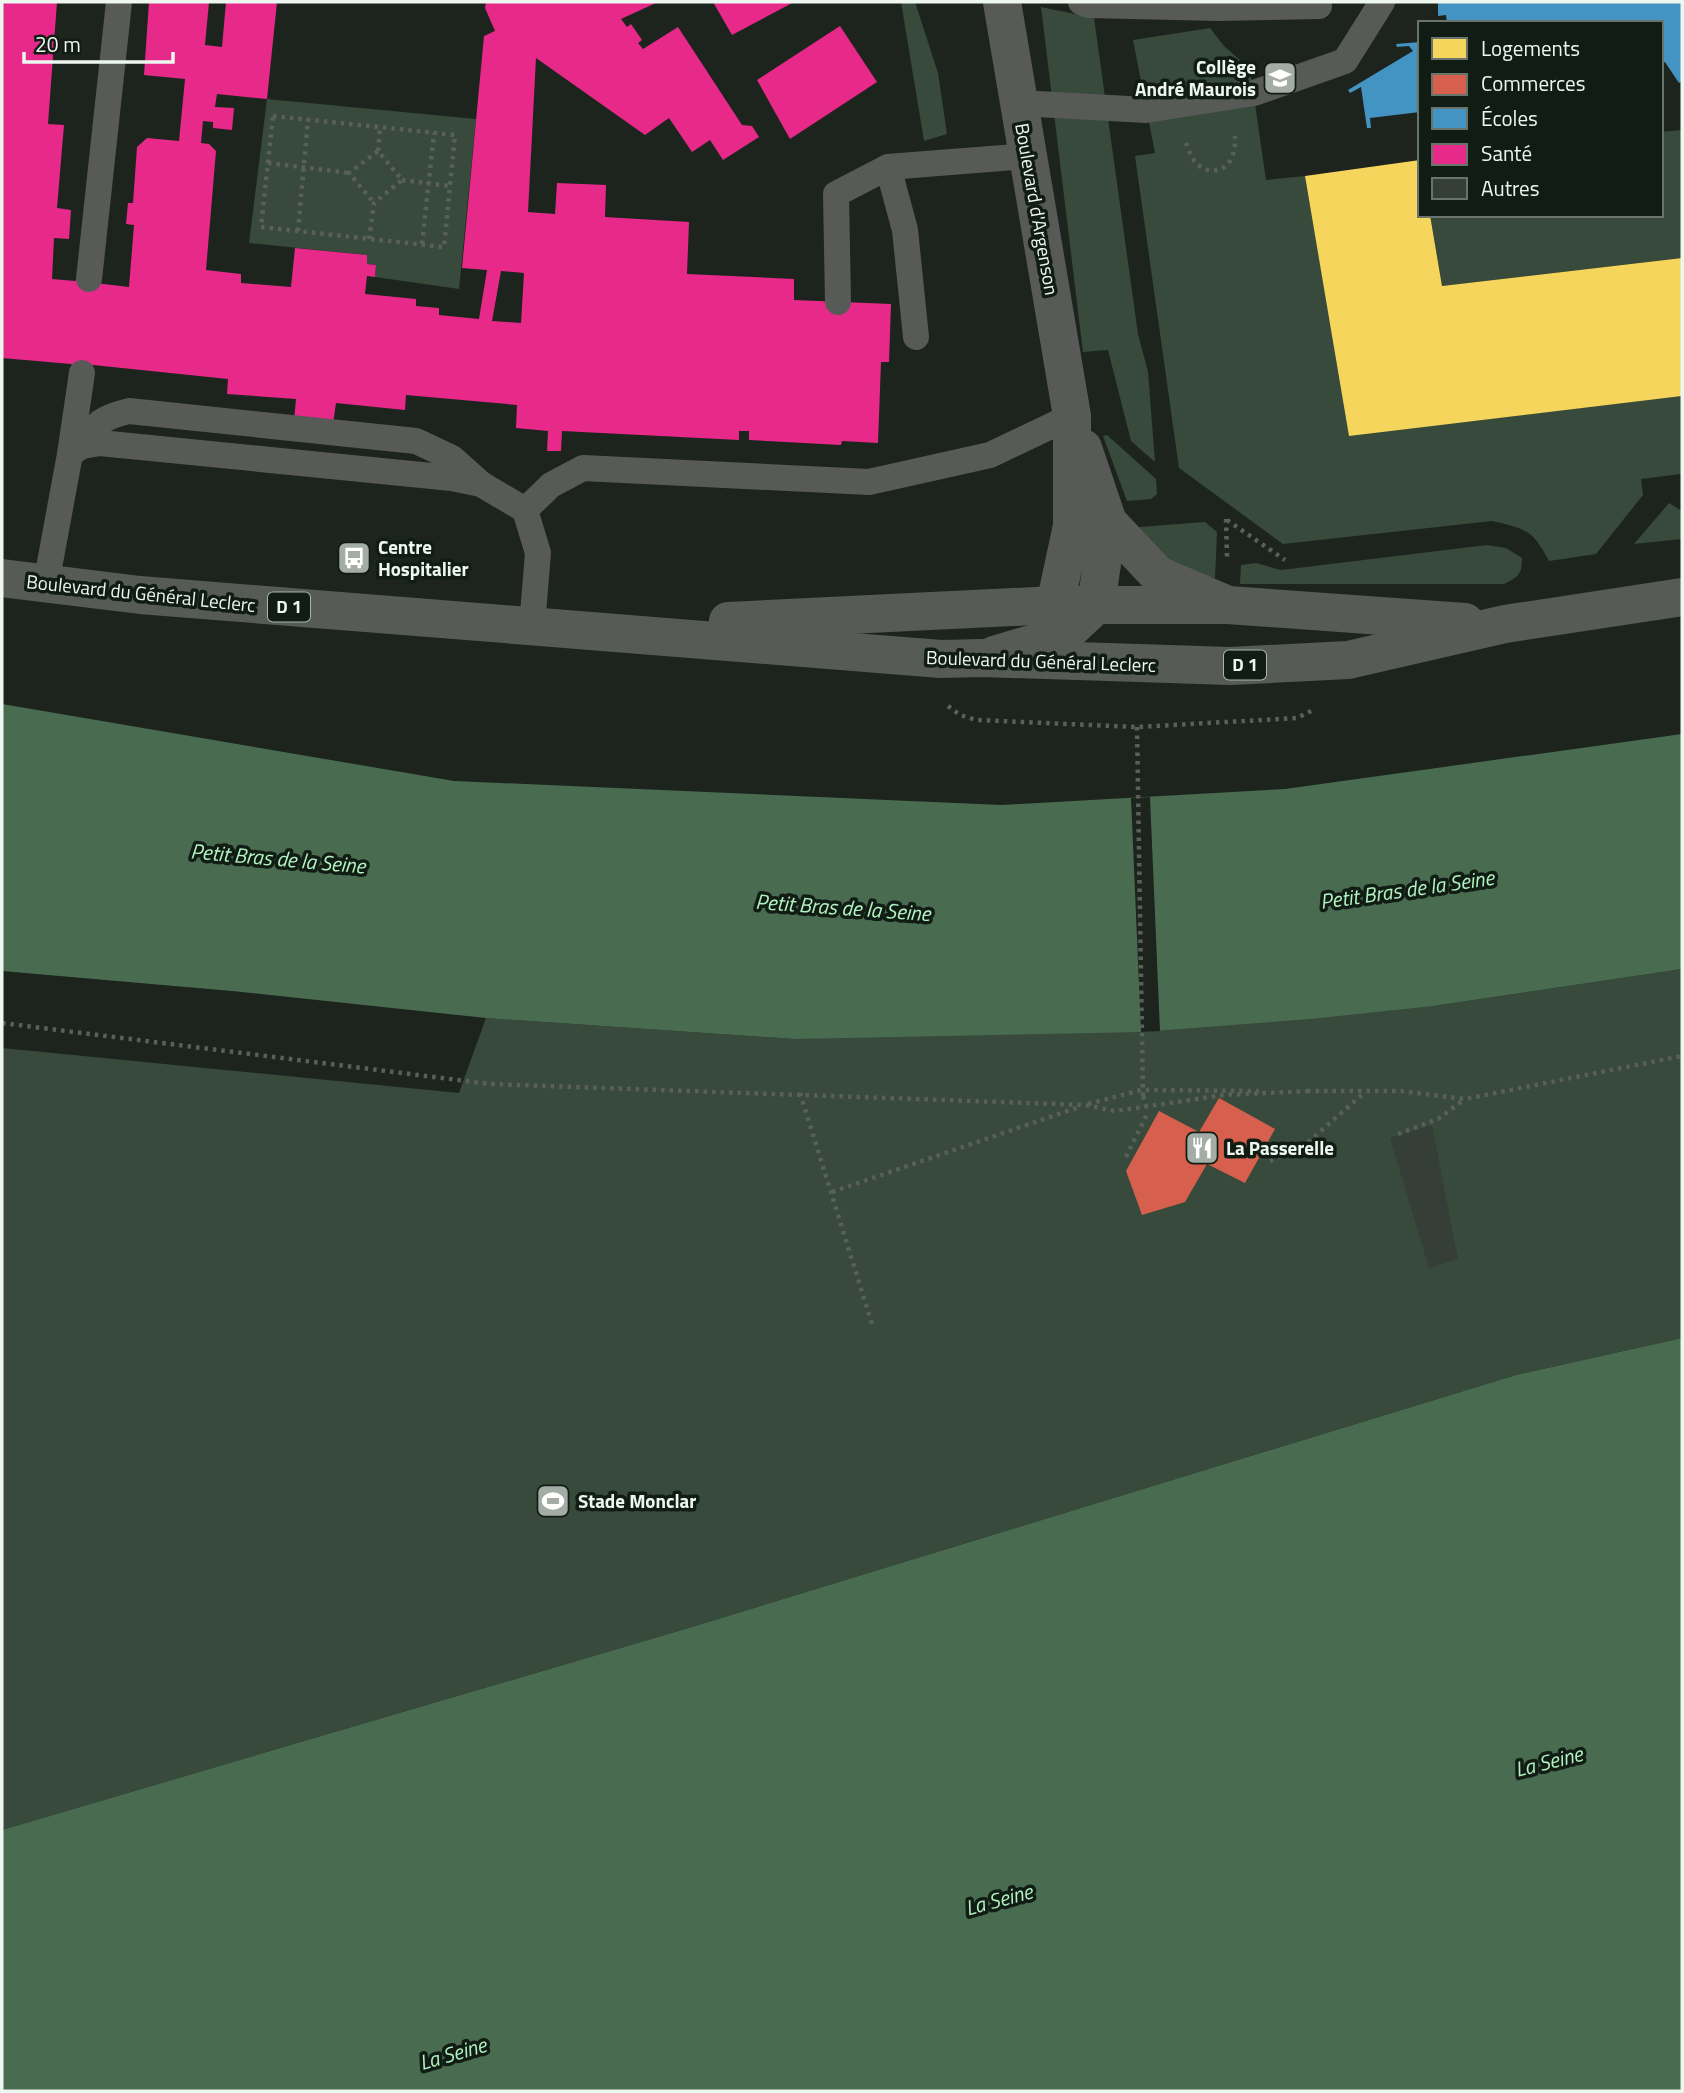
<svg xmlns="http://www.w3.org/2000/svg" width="1684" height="2093" font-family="'Titillium Web',sans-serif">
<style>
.green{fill:#374a3b}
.water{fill:#496c51}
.pier{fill:#1d241e}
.homes{fill:#f6d55c}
.shops{fill:#d6604d}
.schools{fill:#4393c3}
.health{fill:#e7298a;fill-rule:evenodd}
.building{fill:#353f38}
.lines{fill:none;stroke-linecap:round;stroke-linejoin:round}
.path{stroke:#5b5f5b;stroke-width:4.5;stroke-dasharray:3.5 5;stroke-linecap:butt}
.lane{stroke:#585a58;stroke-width:26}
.street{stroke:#585a58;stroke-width:38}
.primary{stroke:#575b58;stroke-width:38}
.path-bridge{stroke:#5b5f5b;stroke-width:4.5;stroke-dasharray:3.5 5;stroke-linecap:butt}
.labels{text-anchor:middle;stroke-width:7;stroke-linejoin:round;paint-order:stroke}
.shield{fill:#111d14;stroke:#abb5ad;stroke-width:2}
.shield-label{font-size:18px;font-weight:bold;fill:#edf6ef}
.poi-label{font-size:19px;font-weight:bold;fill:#edf6ef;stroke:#111d14;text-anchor:start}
.street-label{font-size:19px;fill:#edf6ef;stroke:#111d14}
.water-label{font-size:21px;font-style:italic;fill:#b3f3c2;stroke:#111d14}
</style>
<rect width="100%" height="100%" fill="#1d241e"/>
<g class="green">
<polygon points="901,2 915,2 938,73 947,134 924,141"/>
<polygon points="1041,7 1094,18 1138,334 1148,372 1155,462 1131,441 1108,350 1083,352"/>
<path d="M 1210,28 L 1224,46 L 1250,69 L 1266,180 L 1305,176 L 1350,435 L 1682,396 L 1682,485 L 1681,474 L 1641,479 L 1643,495 L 1596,554 L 1549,561 C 1532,529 1526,529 1492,521 L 1283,544 L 1179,468 L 1135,156 L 1155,153 L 1133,40 Z"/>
<polygon points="267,99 476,119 459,289 375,277 376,265 367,264 367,255 249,243"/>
<polygon points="1682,130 1682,258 1442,286 1430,215 1661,215 1661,132"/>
<polygon points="1107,435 1156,479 1157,494 1151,499 1127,501 1103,436"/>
<polygon points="1669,503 1682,511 1682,539 1634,544"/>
<path d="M 1205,522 L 1217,532 L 1215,578 C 1168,570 1166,564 1139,527 Z"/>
<path d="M 1487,545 L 1506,548 L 1522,558 C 1522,575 1518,577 1504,584 L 1240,584 L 1241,565 L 1256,563 L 1281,570 Z"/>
<polygon points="1682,969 1682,1338 1516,1375 692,1627 2,1830 2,1048 459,1093 486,1018 795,1039 1433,1006"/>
</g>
<g class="water">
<polygon points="2,704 454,781 1001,805 1285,789 1682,734 1682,969 1433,1006 1310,1019 1141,1032 795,1039 486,1018 232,991 2,971"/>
<polygon points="1682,1338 1682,2091 2,2091 2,1830 692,1627 1516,1375"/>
</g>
<polygon class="pier" points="1150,797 1160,1031 1141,1032 1131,798"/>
<polygon class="homes" points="1420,160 1420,215 1430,215 1442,286 1682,258 1682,396 1349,436 1305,176"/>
<polygon class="shops" points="1219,1098 1275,1129 1245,1183 1207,1164 1185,1202 1142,1215 1126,1171 1159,1111 1199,1132"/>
<g class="schools">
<polygon points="1438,2 1682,2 1682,81 1679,83 1665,62 1661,64 1661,23 1447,23 1446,15 1438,16"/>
<polygon points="1420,42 1420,112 1370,118 1371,128 1367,128 1361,87 1350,93 1348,90 1413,51 1409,46 1397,47 1396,44"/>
</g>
<g class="health">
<path d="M 2,2 L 57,2 L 48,124 L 64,125 L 57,208 L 71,210 L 69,239 L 54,238 L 52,279 L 75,281 L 84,275 L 95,283 L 129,287 L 134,225 L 126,224 L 128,203 L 133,203 L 137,147 L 147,138 L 179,141 L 185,79 L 144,75 L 149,2 L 209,2 L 205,45 L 222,47 L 226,2 L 277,2 L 267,99 L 217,94 L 215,107 L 234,108 L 232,130 L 213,128 L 213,122 L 203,121 L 201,143 L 209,144 L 216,151 L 206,270 L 241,274 L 241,283 L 291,287 L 295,248 L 367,255 L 367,264 L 376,265 L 375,277 L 367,276 L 365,294 L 416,299 L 416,306 L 439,308 L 439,315 L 479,319 L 487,270 L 462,268 L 484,36 L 495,31 L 485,8 L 486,2 L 658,2 L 621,19 L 627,27 L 631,24 L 642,40 L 638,43 L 643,49 L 678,27 L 742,125 L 752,126 L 759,137 L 723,160 L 710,140 L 692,152 L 669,118 L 645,135 L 536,58 L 528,212 L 555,214 L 557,183 L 606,185 L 605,217 L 689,222 L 687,274 L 794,279 L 794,300 L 891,304 L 889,362 L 881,362 L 878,443 L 842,441 L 841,445 L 749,440 L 749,431 L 739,431 L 739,440 L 562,431 L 561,451 L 547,451 L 548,431 L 516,428 L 517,405 L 406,395 L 405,410 L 336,403 L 333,424 L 294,421 L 296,399 L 227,394 L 228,379 L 93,365 L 82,373 L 71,364 L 2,358 ZM 501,271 L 524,273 L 521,323 L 492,321 Z"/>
<polygon points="713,2 794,2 732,35"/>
<polygon points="840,26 877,82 790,139 757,80"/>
</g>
<polygon class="building" points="1432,1125 1458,1259 1429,1268 1390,1138"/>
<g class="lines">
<g class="path">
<polygon points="273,116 455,135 444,247 261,227"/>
<path d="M 1186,143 C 1188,148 1190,154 1193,159 C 1203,174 1223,175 1231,159 C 1235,151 1235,144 1235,136"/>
<polyline points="378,151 380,127"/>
<polyline points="268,163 349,173"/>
<polyline points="402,180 450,186"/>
<polyline points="298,231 308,119"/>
<polyline points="369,239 374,203 402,180 378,151 349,173 374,203"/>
<polyline points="422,244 434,133"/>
<polyline points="1226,519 1227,557"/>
<polyline points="1227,520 1285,560"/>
<polyline points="948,706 960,715 976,720 1137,727 1297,718 1315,709"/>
<polyline points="1137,727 1143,1096"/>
<polyline points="2,1023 490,1084 1085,1105 1115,1111 1224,1095 1309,1091"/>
<polyline points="1307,1091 1401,1091 1465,1099 1682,1056"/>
<polyline points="800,1093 872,1324"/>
<polyline points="1088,1104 1141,1090 1259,1091"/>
<polyline points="1398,1134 1438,1119 1465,1099"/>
<polyline points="1126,1157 1148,1112"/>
<polyline points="1270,1161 1306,1144 1365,1092"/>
<polyline points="832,1192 1079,1107"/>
</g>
<g class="lane">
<polyline points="1081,2 1088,5 1218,8 1319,6"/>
<polyline points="1019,103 1146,110 1254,93 1345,61 1382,2"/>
<polyline points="888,167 905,230 916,337"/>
<polyline points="89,279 119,2"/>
<polyline points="838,302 836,194 888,167 1028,156"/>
<path d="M 82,446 C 97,422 101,418 129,411 L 416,441 L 452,458 L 480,483"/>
<polyline points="70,454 82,373"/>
<polyline points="525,510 551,485 583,468 869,482 990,455 1072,416"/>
<polyline points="46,584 70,454 82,446 100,443 452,478 481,484 525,510 538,553 532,626"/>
</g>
<g class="street">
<polyline points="1002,2 1072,416 1072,526 1055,605"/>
<polyline points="1083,448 1108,522 1158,575 1228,605"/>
<polyline points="994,655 1065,634 1096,605 1108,522"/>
</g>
<g class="primary">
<polyline points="2,578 140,595 941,659 982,658 1230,666 1348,660 1505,624 1682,597"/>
<polyline points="728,621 1055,605 1228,605 1465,622"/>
</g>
<polyline class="path-bridge" points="1143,1096 1148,1112"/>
</g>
<defs>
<symbol id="school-square" viewBox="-11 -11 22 22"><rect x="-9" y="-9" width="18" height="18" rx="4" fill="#a4aca6" stroke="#111d14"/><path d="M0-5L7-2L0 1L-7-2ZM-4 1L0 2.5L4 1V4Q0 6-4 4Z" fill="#fff"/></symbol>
<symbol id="bus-square" viewBox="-11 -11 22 22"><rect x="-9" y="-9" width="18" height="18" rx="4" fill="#a4aca6" stroke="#111d14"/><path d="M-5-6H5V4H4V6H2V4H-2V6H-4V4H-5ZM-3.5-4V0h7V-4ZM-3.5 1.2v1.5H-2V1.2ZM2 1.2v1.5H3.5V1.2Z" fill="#fff"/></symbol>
<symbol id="restaurant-square" viewBox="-11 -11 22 22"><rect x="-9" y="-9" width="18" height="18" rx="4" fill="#a4aca6" stroke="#111d14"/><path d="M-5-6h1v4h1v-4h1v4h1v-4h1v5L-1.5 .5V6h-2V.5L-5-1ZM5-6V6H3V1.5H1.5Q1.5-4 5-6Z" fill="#fff"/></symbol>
<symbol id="stadium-square" viewBox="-11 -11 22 22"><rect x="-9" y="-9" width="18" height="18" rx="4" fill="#a4aca6" stroke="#111d14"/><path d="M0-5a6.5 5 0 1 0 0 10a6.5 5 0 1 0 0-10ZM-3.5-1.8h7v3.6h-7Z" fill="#fff"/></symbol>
</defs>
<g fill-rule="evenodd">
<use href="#school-square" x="1261" y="59" width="38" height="38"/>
<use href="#bus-square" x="335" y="539" width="38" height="38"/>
<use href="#restaurant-square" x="1183" y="1129" width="38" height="38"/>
<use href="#stadium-square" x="534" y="1482" width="38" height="38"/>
</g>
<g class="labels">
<g class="shield">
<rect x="268" y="592.5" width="42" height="29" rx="5"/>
<rect x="1224" y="650.5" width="42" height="29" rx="5"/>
</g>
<g class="shield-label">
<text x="289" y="613">D 1</text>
<text x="1245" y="671">D 1</text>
</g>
<g class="poi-label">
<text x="1256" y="74" text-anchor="end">Collège<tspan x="1256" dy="22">André Maurois</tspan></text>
<text x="378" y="554">Centre<tspan x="378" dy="22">Hospitalier</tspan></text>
<text x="1226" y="1155">La Passerelle</text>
<text x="578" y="1508">Stade Monclar</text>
</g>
<g class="street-label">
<text transform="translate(1037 209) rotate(80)" y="7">Boulevard d'Argenson</text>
<text transform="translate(141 593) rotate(6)" y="7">Boulevard du Général Leclerc</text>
<text transform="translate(1041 661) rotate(2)" y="7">Boulevard du Général Leclerc</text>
</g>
<g class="water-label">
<text transform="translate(278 859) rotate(5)" y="7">Petit Bras de la Seine</text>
<text transform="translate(1407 890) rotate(-8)" y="7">Petit Bras de la Seine</text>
<text transform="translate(843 908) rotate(4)" y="7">Petit Bras de la Seine</text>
<text transform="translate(1549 1762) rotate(-14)" y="7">La Seine</text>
<text transform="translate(999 1900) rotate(-15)" y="7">La Seine</text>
<text transform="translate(453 2054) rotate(-16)" y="7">La Seine</text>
</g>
</g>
<rect width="1684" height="2093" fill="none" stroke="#edf6ef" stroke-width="7"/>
<rect x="1418" y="21" width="245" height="196" fill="#111d14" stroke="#69746c" stroke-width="2"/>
<rect x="1432" y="38" width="35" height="21" fill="#f6d55c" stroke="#69746c" stroke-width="2"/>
<text x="1481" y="56" font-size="21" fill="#edf6ef">Logements</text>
<rect x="1432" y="74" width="35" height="21" fill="#d6604d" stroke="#69746c" stroke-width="2"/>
<text x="1481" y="91" font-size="21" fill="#edf6ef">Commerces</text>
<rect x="1432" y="108" width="35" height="21" fill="#4393c3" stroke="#69746c" stroke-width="2"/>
<text x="1481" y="126" font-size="21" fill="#edf6ef">Écoles</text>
<rect x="1432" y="144" width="35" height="21" fill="#e7298a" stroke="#69746c" stroke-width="2"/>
<text x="1481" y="161" font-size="21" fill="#edf6ef">Santé</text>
<rect x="1432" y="178" width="35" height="21" fill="#353f38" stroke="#69746c" stroke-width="2"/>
<text x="1481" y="196" font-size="21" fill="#edf6ef">Autres</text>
<path d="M24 52v10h149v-10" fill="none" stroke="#edf6ef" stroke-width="3.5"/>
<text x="35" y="52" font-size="21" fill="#edf6ef" stroke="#111d14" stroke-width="5" paint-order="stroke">20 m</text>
</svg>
